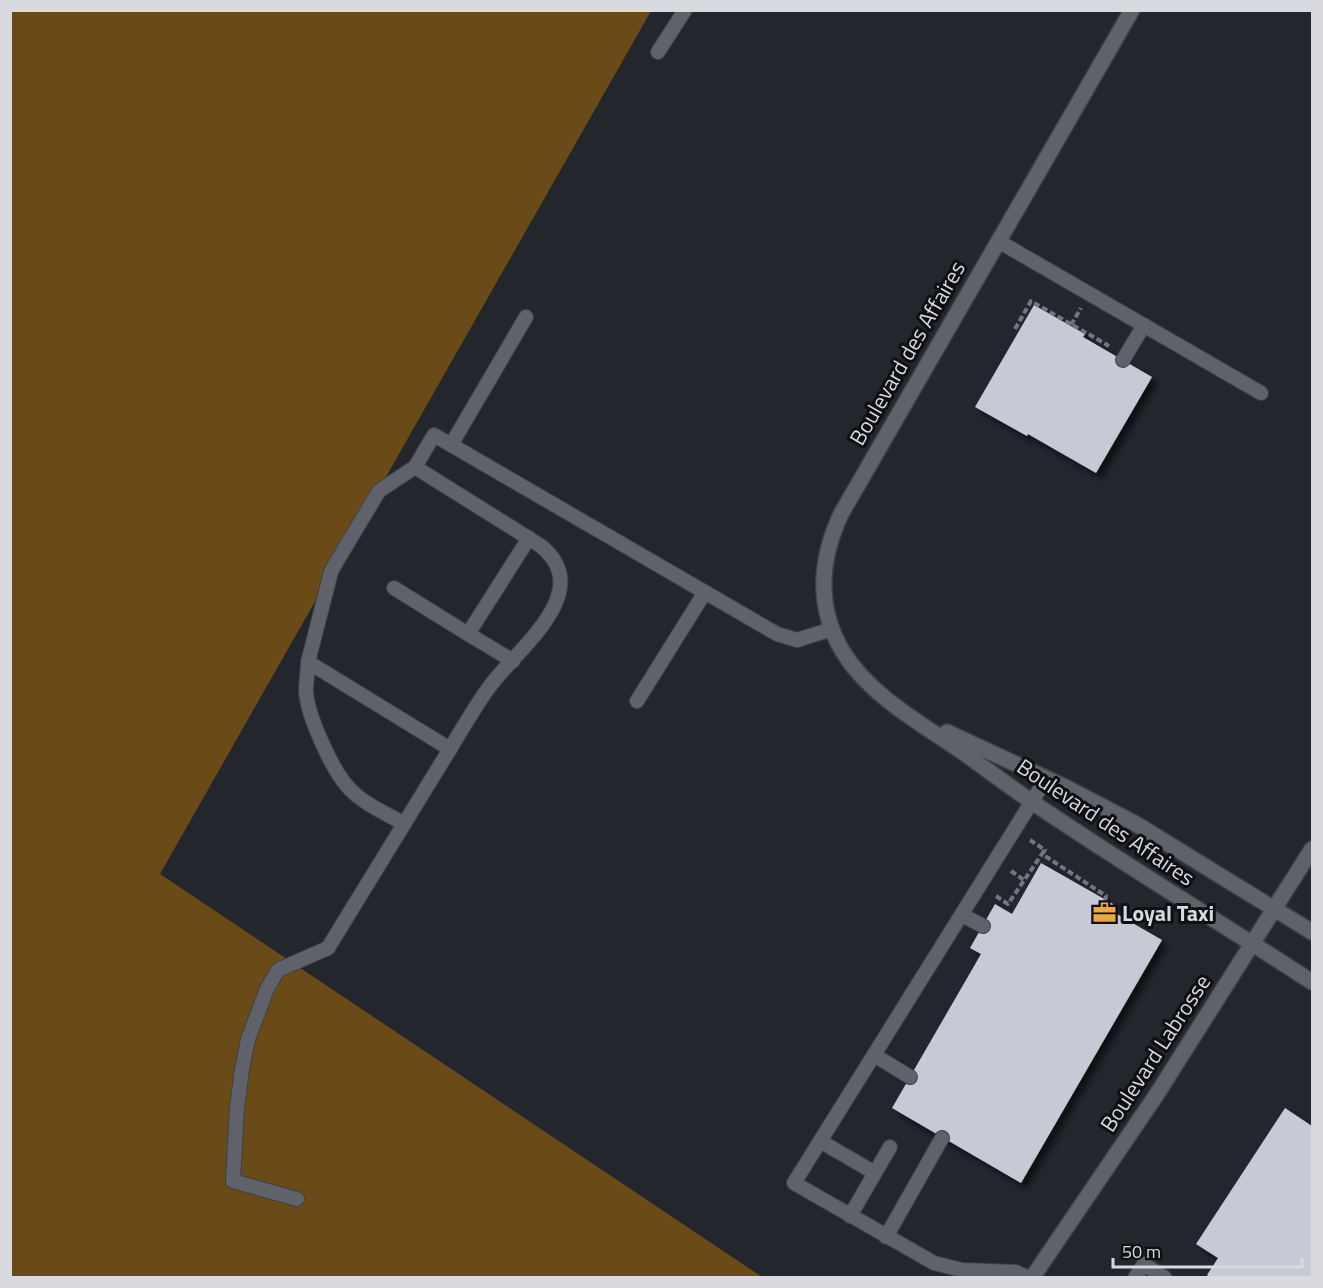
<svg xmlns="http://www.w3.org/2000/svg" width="1323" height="1288" font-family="'Titillium Web',sans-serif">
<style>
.forest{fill:#6a4b17}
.building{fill:#c6cad4;filter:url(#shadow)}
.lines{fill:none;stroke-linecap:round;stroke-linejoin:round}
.lane-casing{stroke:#3e4045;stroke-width:16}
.street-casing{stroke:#3e4045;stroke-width:18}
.secondary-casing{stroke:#3e4045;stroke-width:18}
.path{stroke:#74767c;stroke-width:4;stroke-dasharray:6 3;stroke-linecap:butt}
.lane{stroke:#5f626a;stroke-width:14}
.street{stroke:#5f626a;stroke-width:15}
.secondary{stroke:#5f626a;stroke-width:15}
.labels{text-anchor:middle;stroke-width:6;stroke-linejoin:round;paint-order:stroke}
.street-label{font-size:22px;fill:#d9dadf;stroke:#0e0f12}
.poi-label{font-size:22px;font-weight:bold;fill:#d9dadf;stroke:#0e0f12;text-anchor:start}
</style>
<defs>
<filter id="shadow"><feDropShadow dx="5.5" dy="5.5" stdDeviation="3" flood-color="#0009"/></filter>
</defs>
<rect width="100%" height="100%" fill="#23262d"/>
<polygon class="forest" points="10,11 651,11 160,874 762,1277 11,1277"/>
<g class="building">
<polygon points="1034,305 1085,334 1083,337 1152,377 1096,473 1028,434 1027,436 975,407"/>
<polygon points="1041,863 1113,904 1110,910 1162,940 1021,1183 892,1108 981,954 970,948 995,904 1012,914"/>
<polygon points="1285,1108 1312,1126 1312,1278 1211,1278 1207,1275 1218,1258 1196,1244"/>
</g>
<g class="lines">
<defs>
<g id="lane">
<polyline points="658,52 685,10"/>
<polyline points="998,241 1261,393"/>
<polyline points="1123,360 1144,325"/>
<polyline points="451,445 526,317"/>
<path d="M 415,467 L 541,546 C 597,592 516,650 490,686 C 475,706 463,728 450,749 L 308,662 L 331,572 L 337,561 L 379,491 L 415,467 L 434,435 L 777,634 L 797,640 L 832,629"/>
<polyline points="394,588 468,634"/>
<polyline points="513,661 468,634 529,538"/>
<path d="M 308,662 C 308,671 306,681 306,690 C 306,713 333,772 349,788 C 363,804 386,813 404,824 L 450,749"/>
<polyline points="637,701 705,592"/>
<polyline points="962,915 983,926"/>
<polyline points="874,1055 910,1077"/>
<polyline points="820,1141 875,1173"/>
<polyline points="297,1199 233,1181 237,1108 242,1069 248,1039 267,989 278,970 328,948 404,824"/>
<polyline points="850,1216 890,1147"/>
<polyline points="886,1237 942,1138"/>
<polyline points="1028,1278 1016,1272 962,1270 934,1263 794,1183 1046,779"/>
<polyline points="1135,1278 1144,1264 1165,1278"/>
</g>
<g id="street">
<path d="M 1132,10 L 841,514 C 820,559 816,607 843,652 C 870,696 922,724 964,753 C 993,774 1022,796 1053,816 C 1138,873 1226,926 1312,982"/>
<polyline points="947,732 1065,787 1136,824 1312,932"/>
</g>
<polyline id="secondary" points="1032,1278 1157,1094 1312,849"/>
</defs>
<use href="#lane" class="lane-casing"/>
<use href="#street" class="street-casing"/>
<use href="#secondary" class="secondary-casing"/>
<g class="path">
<polyline points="1071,325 1081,308"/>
<polyline points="1015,329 1031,301 1109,346"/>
<polyline points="1030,840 1045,850 1042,854 1106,896 1105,900"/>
<polyline points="1011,871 1024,880"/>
<polyline points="996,896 1008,904 1042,854"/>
</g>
<use href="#lane" class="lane"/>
<use href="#street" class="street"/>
<use href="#secondary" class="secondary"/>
</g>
<defs>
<symbol id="office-bare" viewBox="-9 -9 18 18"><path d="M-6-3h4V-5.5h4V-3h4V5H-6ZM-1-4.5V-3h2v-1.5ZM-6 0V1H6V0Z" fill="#ebaa39" stroke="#0e0f12" stroke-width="2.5" paint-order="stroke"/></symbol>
</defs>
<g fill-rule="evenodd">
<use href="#office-bare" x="1088" y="896" width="33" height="33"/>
</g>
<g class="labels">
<g class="street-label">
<text transform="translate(907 353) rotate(-60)" y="8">Boulevard des Affaires</text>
<text transform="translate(1106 822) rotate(34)" y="8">Boulevard des Affaires</text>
<text transform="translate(1155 1053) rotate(-57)" y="8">Boulevard Labrosse</text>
</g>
<g class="poi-label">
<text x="1122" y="921">Loyal Taxi</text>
</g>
</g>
<rect width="1323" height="1288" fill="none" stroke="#d9dadf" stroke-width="24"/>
<path d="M1113 1258v9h189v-9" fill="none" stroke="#d9dadf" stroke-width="3"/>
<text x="1122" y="1258" font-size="18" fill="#d9dadf" stroke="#0e0f12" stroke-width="4.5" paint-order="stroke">50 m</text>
</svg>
